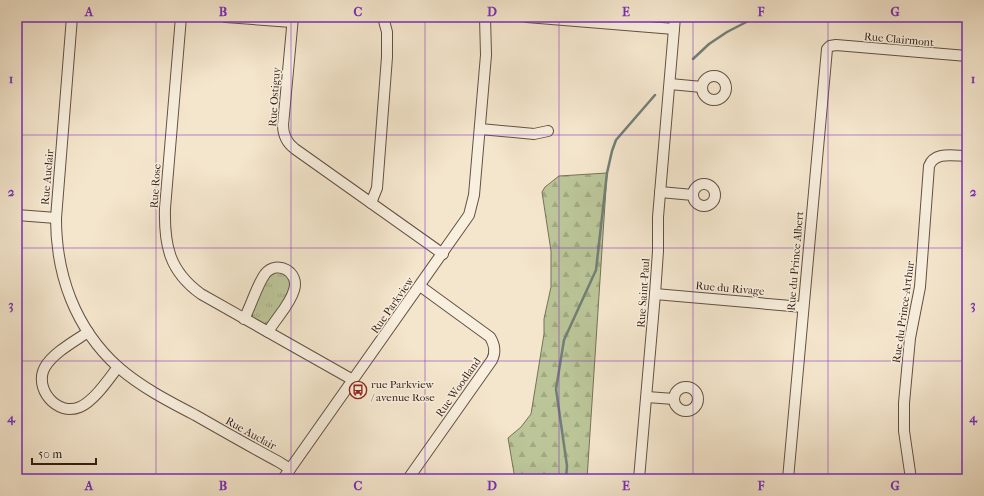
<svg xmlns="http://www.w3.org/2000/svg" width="984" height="496" font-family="'IM FELL French Canon',serif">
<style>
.grass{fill:url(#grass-tufts);stroke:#777257}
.forest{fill:url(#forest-firs);stroke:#777257}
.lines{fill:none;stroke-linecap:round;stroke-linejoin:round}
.stream{stroke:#727f77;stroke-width:2.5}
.minor-casing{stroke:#635044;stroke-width:12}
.minor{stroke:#f8efde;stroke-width:10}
.grid{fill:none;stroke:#7b2cbf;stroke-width:1;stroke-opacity:0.55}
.labels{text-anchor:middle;stroke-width:3;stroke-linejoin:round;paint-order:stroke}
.street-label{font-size:11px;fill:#331e16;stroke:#f8efde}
.poi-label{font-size:11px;fill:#331e16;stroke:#f8efde;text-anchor:start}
.neatline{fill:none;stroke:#7b2cbf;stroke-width:1.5}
.grid-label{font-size:13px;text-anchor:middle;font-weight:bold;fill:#7b2cbf}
</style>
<defs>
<pattern id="grass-tufts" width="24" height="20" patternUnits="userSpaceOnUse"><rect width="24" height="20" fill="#bbc598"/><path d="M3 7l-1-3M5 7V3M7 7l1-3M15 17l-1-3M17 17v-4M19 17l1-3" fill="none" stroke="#a1a982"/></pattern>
<pattern id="forest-firs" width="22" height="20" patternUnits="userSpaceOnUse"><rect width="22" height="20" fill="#bbc598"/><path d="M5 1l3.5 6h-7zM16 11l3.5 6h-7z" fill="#a1a982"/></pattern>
</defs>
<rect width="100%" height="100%" fill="#f4e6cd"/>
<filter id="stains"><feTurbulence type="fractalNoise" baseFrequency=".005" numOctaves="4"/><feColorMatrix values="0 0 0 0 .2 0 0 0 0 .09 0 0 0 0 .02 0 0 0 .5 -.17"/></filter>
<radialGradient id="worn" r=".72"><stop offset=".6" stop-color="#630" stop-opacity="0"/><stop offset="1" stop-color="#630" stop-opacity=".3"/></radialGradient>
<polygon class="grass" points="274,271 286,272 292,285 287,297 269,322 263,324 253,318 252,312 266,280"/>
<polygon class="forest" points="607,173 587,479 515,479 508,438 521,427 531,414 544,334 544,319 551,287 551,251 542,192 545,187 559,176"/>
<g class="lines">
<g class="stream">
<polyline points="693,59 709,44 727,32 756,17"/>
<polyline points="566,479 567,466 556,389 564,340 596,270 607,173 612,151 616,140 655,95"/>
</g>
<defs>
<g id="minor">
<path d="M 72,17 L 56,218 C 56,275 75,328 118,367 C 141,387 168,401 195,415 C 223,431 251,447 279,462 L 290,469"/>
<path d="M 181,17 L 165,208 C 164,245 169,271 201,294 L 353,380"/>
<polyline points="226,17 292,22"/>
<path d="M 293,17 L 283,125 C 283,135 287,143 295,149 L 443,254"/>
<polyline points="527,17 674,29"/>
<circle cx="714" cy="88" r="12"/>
<polyline points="670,84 702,87"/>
<polyline points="480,129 534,134 548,131"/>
<circle cx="704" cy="195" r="11"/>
<polyline points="660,192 693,195"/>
<polyline points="371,203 377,188 387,57 387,32 383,17"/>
<polyline points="17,215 56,218"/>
<polyline points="655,294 803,307"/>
<path d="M 244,319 C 251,306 257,285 265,274 C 277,259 300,272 294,290 C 290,305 276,318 268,332"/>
<path d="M 88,332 C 75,341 53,353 45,367 C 33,388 57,417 80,407 C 94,401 108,380 118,367"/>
<circle cx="686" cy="399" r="12"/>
<polyline points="647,397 674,399"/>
<polyline points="283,479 469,215 474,195 486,55 485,17"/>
<path d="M 408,479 L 492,360 C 496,352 495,345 490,337 L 420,286"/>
<polyline points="639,479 655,294 658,251 658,217 675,17"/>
<polyline points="788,479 827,49 830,46 836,45 967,56"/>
<path d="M 911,479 L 904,431 L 904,403 L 910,338 L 920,287 L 929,166 C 935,151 954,156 967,156"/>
</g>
</defs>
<use href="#minor" class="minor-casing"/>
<use href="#minor" class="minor"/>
</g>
<path class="grid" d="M 156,17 L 156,479M 291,17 L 291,479M 425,17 L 425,479M 559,17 L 559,479M 693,17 L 693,479M 828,17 L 828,479M 17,135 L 967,135M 17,248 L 967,248M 17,361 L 967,361"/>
<defs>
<symbol id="bus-ring" viewBox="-11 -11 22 22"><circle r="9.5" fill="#f8efde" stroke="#8f2418" stroke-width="1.5"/><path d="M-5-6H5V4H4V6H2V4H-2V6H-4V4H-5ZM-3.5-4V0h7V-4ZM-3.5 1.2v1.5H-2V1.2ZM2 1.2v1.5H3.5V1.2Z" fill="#8f2418"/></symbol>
</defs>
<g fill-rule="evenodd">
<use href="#bus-ring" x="348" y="380" width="20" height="20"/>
</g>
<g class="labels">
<g class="street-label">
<text transform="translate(899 39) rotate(5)" y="4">Rue Clairmont</text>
<text transform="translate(274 97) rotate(-86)" y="4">Rue Ostiguy</text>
<text transform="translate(47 177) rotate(-85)" y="4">Rue Auclair</text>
<text transform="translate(155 186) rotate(-86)" y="4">Rue Rose</text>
<text transform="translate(795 261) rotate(-85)" y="4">Rue du Prince Albert</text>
<text transform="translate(730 288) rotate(5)" y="4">Rue du Rivage</text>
<text transform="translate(643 293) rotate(-86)" y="4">Rue Saint-Paul</text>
<text transform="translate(392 305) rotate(-55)" y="4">Rue Parkview</text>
<text transform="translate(903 312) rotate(-82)" y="4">Rue du Prince-Arthur</text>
<text transform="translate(458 387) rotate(-55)" y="4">Rue Woodland</text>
<text transform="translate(251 433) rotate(29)" y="4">Rue Auclair</text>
</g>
<g class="poi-label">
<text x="371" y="388">rue Parkview<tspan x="371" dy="13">/ avenue Rose</tspan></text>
</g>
</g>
<rect width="984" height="496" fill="none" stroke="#f4e6cd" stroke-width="44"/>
<path d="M32 458v6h64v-6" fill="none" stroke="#331e16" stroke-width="2"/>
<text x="38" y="458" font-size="12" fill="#331e16" stroke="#f8efde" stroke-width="3" paint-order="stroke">50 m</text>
<rect x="22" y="22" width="940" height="452" class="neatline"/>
<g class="grid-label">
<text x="89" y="16">A</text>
<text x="223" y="16">B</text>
<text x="358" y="16">C</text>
<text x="492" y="16">D</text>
<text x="626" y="16">E</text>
<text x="761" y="16">F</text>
<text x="895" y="16">G</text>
<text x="11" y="83">1</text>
<text x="973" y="83">1</text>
<text x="11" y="196">2</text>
<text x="973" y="196">2</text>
<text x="11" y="309">3</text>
<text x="973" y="309">3</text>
<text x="11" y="422">4</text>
<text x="973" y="422">4</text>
<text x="89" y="490">A</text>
<text x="223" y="490">B</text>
<text x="358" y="490">C</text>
<text x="492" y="490">D</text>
<text x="626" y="490">E</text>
<text x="761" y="490">F</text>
<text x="895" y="490">G</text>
</g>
<rect width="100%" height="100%" filter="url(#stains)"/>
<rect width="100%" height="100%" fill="url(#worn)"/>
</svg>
